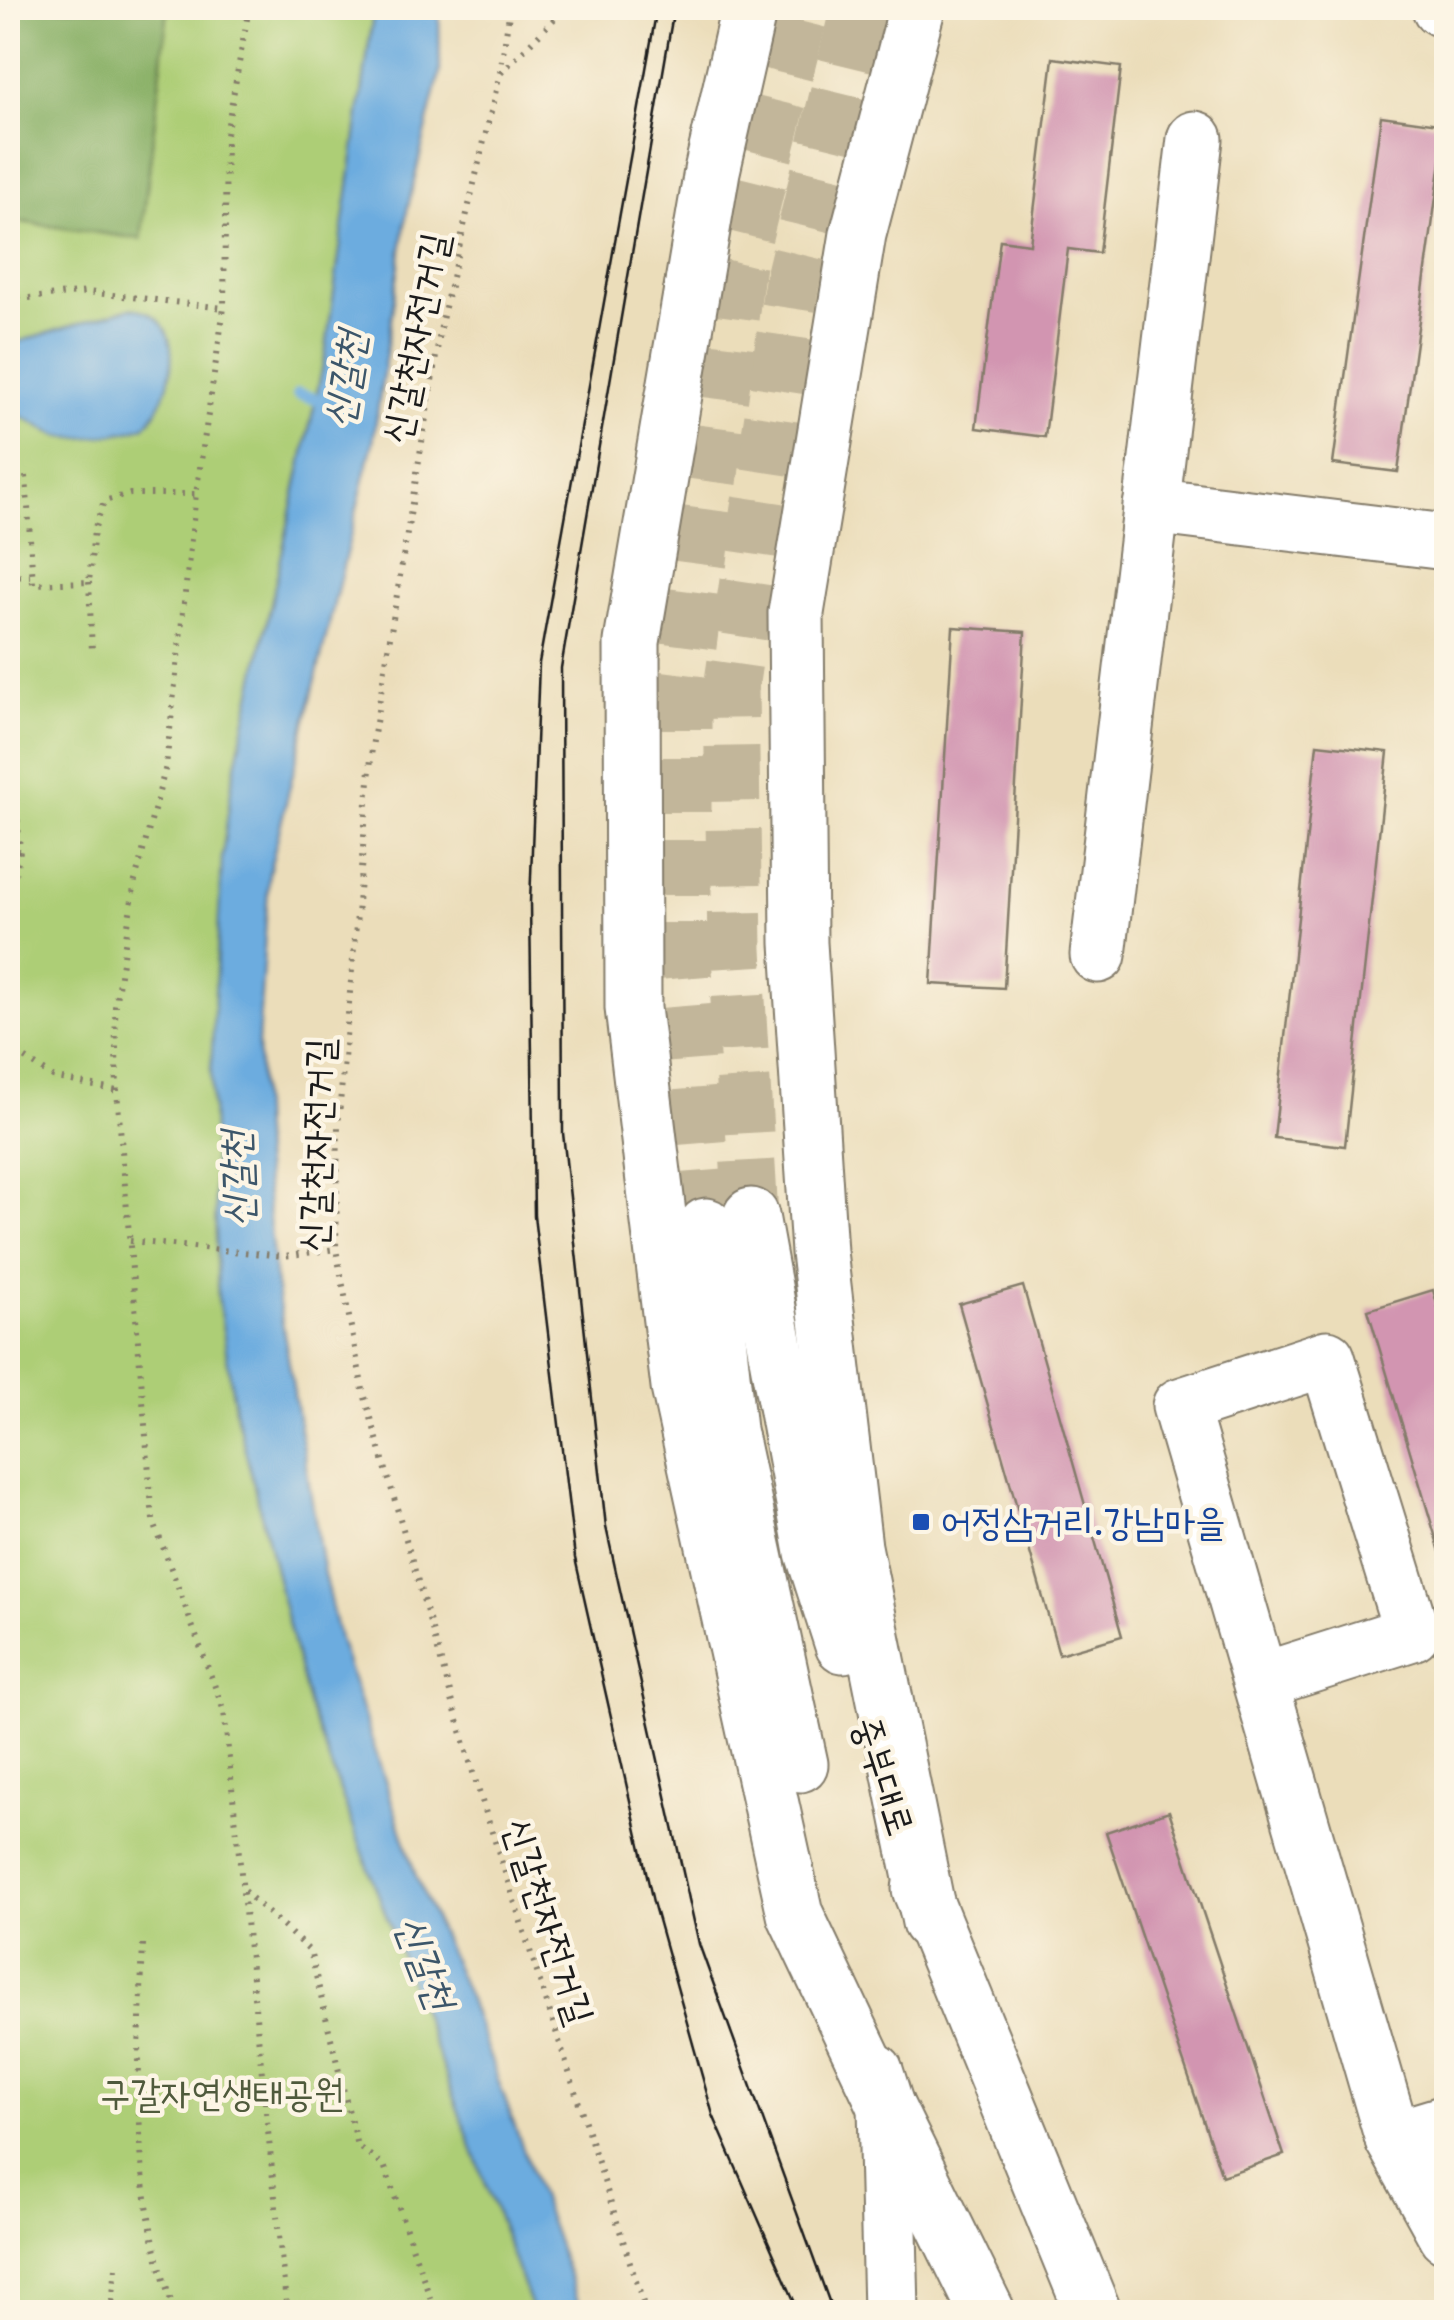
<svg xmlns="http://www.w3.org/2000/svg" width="1454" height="2320" font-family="Itim,'Poor Story',sans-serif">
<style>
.green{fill:#adce76;stroke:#647549;stroke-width:2.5}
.forest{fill:#8ab167;stroke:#536642;stroke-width:2.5}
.water{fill:#6cacdf;stroke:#44647e;stroke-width:2.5}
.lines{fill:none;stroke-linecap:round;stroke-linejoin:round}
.stream{stroke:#6cacdf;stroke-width:12}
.building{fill:#d295b1}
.major-tunnel{stroke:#c2b69a;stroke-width:55;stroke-dasharray:55 28;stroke-linecap:butt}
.minor-casing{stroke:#847c6b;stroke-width:59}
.major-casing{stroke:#847c6b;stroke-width:59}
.path{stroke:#847c6b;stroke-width:6;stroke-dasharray:2.5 8;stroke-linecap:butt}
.minor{stroke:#fff;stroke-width:55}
.major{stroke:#fff;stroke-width:55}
.tram{stroke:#1c1c1c;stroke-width:2.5}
.transit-dot{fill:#1a4fb4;stroke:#fcf5e5;stroke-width:4}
.labels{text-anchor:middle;stroke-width:9;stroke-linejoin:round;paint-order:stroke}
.street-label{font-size:38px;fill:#1c1c1c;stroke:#fcf5e5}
.transit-label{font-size:38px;fill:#164399;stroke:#fcf5e5;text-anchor:start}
.park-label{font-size:38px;fill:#4f5a3c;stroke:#fcf5e5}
.water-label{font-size:40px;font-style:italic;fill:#3c566a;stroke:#fcf5e5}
</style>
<rect width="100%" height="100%" fill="#fcf5e5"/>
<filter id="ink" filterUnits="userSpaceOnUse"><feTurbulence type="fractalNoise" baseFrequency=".01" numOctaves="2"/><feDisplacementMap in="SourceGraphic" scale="20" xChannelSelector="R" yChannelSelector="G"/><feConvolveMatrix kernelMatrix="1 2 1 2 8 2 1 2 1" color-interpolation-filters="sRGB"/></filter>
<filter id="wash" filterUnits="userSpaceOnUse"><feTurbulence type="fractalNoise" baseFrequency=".0048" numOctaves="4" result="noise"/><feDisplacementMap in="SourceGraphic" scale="40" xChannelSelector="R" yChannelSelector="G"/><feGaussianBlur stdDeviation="2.25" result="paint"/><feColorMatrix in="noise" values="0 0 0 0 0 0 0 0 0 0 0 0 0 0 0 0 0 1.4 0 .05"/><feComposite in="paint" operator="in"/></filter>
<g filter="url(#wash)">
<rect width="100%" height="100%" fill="#ebddba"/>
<polygon class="green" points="168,8 374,8 325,356 232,783 211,1069 218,1297 235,1409 309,1707 533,2312 8,2312 8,220 141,238"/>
<polygon class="forest" points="8,8 168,8 141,239 8,220"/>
<g class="water">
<polygon points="374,8 439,8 440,72 407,211 373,442 269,873 258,1042 263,1156 275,1279 324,1574 339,1639 416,1876 468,1997 582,2312 533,2312 309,1707 235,1409 218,1297 211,1069 222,857 232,783 325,356"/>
<path d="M 130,308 C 190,313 176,394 145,426 C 128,433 77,442 59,436 C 40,429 28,416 8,412 L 8,345 Z"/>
</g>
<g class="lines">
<polyline class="stream" points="298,394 331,403"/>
</g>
<g id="blocks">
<g class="building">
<polygon points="1053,58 1121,67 1099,253 1068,249 1045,437 976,428 1000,240 1030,244"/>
<polygon points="1381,116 1446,125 1398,472 1333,464"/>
<polygon points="953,627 1025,632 1004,988 931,984"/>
<polygon points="1317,744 1388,752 1345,1146 1274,1138"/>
<polygon points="1023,1286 1122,1636 1059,1654 959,1304"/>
<polygon points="1433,1290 1446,1336 1446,1572 1368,1310"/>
<polygon points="1169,1811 1284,2155 1222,2176 1106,1832"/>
</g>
</g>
</g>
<g filter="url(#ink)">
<use href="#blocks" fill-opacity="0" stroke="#847c6b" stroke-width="2.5"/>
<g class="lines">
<g class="major-tunnel">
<polyline points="751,1216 735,950 731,688 792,282 858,8"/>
<polyline points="706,1226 684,960 684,685 738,264 802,8"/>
</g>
<defs>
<g id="minor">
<polyline points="1440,8 1446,8"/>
<polyline points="1151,506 1446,542"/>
<polyline points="1098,955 1195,139"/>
<polyline points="1261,1681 1412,1633 1327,1358 1180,1406 1393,2139 1446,2235"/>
<polyline points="886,2106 891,2312"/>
<polyline points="1393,2139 1446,2123"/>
</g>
<g id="major">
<polyline points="749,8 712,171 632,642 633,1008 679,1387 795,1914 886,2106"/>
<polyline points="917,8 858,234 796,613 799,943 819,1252 854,1547 930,1922"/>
<polyline points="751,1216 813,1552 843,1645"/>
<polyline points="706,1226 728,1430 800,1764"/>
<polyline points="920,1889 1093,2312"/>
<polyline points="875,2071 886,2106 987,2312"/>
</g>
</defs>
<use href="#minor" class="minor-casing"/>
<use href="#major" class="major-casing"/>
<g class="path">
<polyline points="249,8 226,135 224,308 196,494 166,766 135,881 115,1006 117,1091 153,1520 224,1711 287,2312"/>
<polyline points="510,8 500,73 442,320 372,747 338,1126 336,1249 363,1390 474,1776 646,2312"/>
<polyline points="501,73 565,8"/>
<polyline points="8,300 88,292 224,308"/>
<polyline points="26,476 33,584 89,582 94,530 104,501 130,494 196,494"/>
<polyline points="8,515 28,514"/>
<polyline points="8,577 30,576"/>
<polyline points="89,582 92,652"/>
<polyline points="8,694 20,851 8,907"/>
<polyline points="8,850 20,851"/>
<polyline points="8,1047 53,1077 117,1091"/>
<polyline points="130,1241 284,1256 336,1249"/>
<polyline points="244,1891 310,1951 357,2146 384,2165 435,2312"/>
<path d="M 143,1944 C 138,2069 129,2193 175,2312"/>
<polyline points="111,2312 116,2268"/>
</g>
<use href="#minor" class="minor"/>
<use href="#major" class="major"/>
<g class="tram">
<polyline points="657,8 539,663 530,903 534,1216 575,1558 653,1902 713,2115 799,2312"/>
<polyline points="674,8 561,668 563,1133 606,1527 699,1944 833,2312"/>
</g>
</g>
</g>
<rect class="transit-dot" x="911" y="1512" width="20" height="20" rx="5"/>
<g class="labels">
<g class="street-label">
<text transform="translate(415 338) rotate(-79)" y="13">신갈천자전거길</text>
<text transform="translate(316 1145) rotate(-88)" y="13">신갈천자전거길</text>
<text transform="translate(884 1776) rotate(72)" y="13">중부대로</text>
<text transform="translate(549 1921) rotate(72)" y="13">신갈천자전거길</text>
</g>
<g class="transit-label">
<text x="941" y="1535">어정삼거리.강남마을</text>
</g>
<g class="park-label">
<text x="222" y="2106">구갈자연생태공원</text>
</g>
<g class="water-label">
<text transform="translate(344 379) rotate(-81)" y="14">신갈천</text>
<text transform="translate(236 1179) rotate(-92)" y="14">신갈천</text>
<text transform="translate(426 1962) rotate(69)" y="14">신갈천</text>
</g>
</g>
<rect width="1454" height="2320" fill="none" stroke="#fcf5e5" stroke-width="40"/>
</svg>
